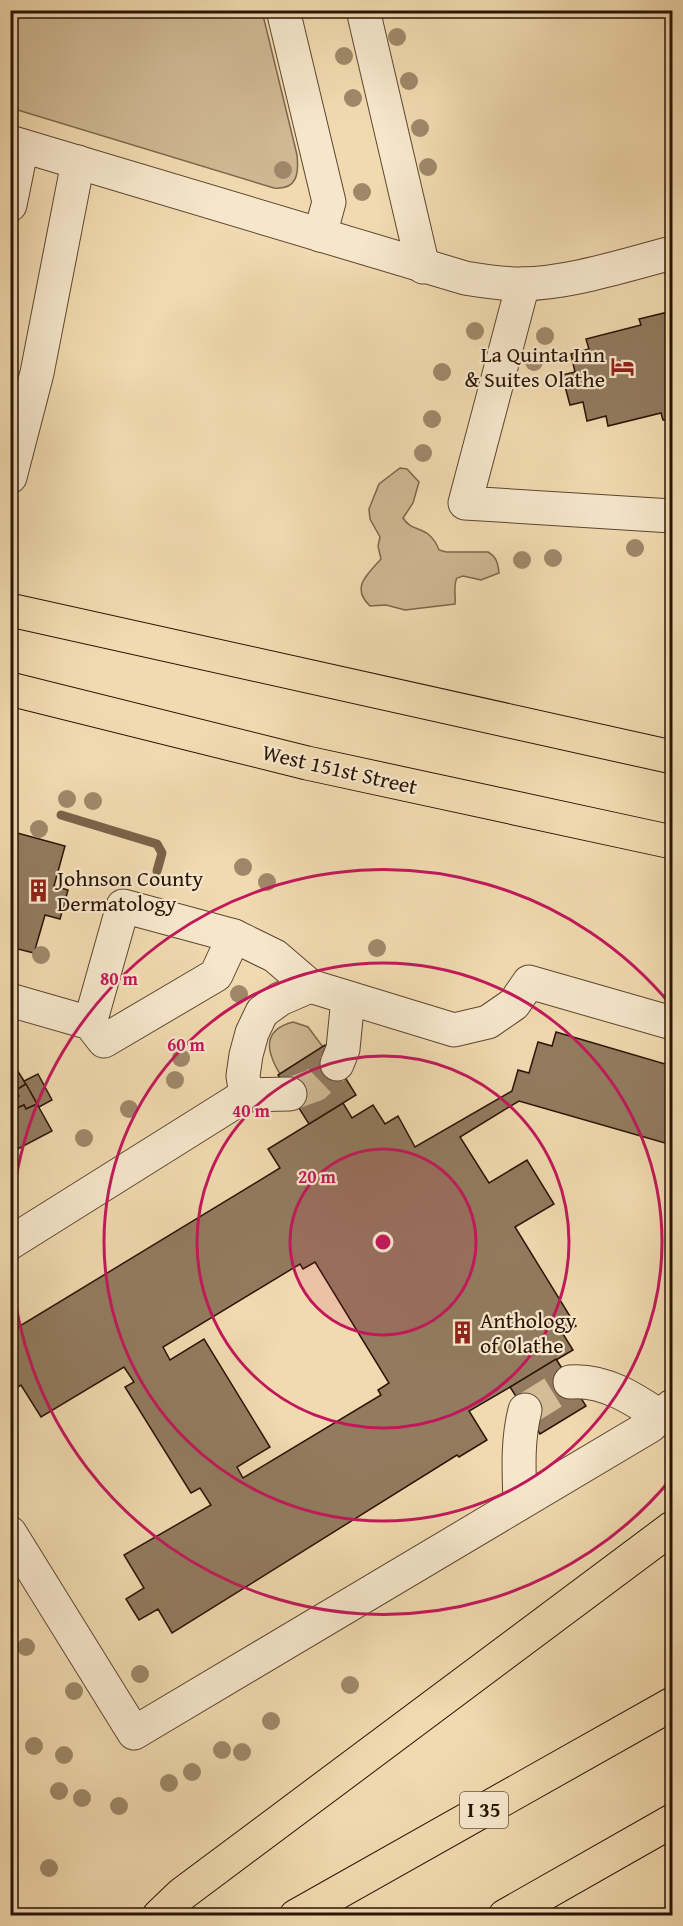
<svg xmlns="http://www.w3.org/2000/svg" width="683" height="1926" font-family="'Gentium Book Plus',serif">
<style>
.green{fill:#cfb893;stroke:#7d664c;stroke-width:1.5}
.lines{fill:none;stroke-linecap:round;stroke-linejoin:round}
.stream{stroke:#7a6349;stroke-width:9}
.building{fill:#927b5e;stroke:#2b1406;stroke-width:1.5;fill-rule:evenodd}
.minor-tunnel{stroke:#d3bc96;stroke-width:33;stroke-dasharray:33 16;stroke-linecap:butt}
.minor-casing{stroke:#5c4630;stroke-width:35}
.major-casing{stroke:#2b1406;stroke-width:35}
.highway-casing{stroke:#2b1406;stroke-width:35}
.minor{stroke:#f6e7cc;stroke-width:33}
.major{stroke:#f1dab0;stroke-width:33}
.highway{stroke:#f1dab0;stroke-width:33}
.tree{fill:#9f886a}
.ring{fill:none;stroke:#c2185b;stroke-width:3}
.labels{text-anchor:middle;stroke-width:4.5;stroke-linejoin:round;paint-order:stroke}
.shield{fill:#f6e7cc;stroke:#685341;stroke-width:1.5}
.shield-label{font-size:21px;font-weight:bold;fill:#2b1406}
.poi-label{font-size:22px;fill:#2b1406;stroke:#f6e7cc;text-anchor:start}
.street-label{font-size:22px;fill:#2b1406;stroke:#f6e7cc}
.centre{fill:#c2185b;stroke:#f6e7cc;stroke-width:3}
.ring-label{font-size:18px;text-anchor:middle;font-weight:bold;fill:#c2185b;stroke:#f6e7cc;stroke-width:4.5;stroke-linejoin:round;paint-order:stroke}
</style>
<rect width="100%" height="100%" fill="#f1dab0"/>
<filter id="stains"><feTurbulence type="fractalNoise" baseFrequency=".00333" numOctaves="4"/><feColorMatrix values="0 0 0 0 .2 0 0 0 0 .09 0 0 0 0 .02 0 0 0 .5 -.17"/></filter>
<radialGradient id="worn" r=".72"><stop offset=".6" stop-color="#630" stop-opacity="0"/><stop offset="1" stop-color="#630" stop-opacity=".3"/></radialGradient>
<g class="green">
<path d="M 10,11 L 262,11 L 297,155 C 299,174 297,190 274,188 L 11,108 Z"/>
<path d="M 400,468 L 407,469 L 419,482 L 413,503 L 403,518 C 413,534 429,524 439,550 L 446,552 L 488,552 C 497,557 498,564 499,573 L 481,580 L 463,576 L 457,578 C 453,585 456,595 455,604 L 405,610 L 386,605 L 370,606 C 350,587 368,574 381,559 L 378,546 L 380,537 L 370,519 L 369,509 L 379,484 Z"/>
<path d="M 293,1022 L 308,1027 L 323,1047 L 280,1074 C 266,1051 262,1030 293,1022 Z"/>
</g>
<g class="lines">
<polyline class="stream" points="61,815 157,844 162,853 157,871"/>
</g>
<g class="building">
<polygon points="672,311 672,420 663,420 661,413 608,426 606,416 587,421 583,402 570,405 562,375 575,372 571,354 589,349 586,339 641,325 639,319"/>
<polygon points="10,831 65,846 54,886 68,890 60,919 45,915 34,953 10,947"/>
<path d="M 556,1032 L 672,1066 L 672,1145 L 519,1101 L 460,1137 L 489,1183 L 527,1160 L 554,1204 L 515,1227 L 576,1326 L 563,1334 L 573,1350 L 556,1360 L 558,1363 L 514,1390 L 512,1386 L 469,1411 L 487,1440 L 459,1457 L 457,1455 L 172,1633 L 158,1609 L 139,1620 L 126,1599 L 144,1588 L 124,1555 L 211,1505 L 200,1488 L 191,1493 L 125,1387 L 134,1382 L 124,1367 L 41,1417 L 21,1385 L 10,1392 L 10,1332 L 280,1168 L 268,1149 L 343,1103 L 352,1118 L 373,1105 L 385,1124 L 398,1116 L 415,1147 L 512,1091 L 518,1070 L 529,1073 L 538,1042 L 552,1046 ZM 315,1262 L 389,1383 L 378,1390 L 381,1395 L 243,1478 L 237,1467 L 270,1447 L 204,1339 L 170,1360 L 163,1347 L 300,1264 L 303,1269 Z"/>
<polygon points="325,1045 356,1095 309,1124 278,1075"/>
<polygon points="10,1059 26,1084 16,1090 19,1096 10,1102"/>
<polygon points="38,1074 52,1100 39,1107 24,1081"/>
<polygon points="26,1084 37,1104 26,1109 24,1105 10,1111 10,1102 19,1096 16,1090"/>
<polygon points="37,1104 52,1131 10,1153 10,1111 24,1105 26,1109"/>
<polygon points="556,1359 586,1406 540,1434 510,1387"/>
</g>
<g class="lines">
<g class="minor-tunnel">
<polyline points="290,1094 315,1085 337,1064"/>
<polyline points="525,1410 570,1382"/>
</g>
<defs>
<g id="minor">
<polyline points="283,10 329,202 320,235"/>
<polyline points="363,10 423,267"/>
<path d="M 10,142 L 465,278 C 484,281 502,284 521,284 C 572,283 624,265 672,253"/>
<polyline points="10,205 22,146"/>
<polyline points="523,284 465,503 672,516"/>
<polyline points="10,477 37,373 78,162"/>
<polyline points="234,936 275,956 310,986"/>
<polyline points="10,1000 90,1023 104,1041 216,975 234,936 123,906 90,1023"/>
<polyline points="337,1064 343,1049 348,998"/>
<polyline points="246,1095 290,1094"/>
<polyline points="10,1243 246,1095 243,1076 246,1055 252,1033 262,1012 280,999 310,986 454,1030 488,1022 514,1004 529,982 672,1023"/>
<path d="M 570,1382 C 604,1379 634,1399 661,1417"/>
<path d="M 520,1503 C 519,1471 517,1441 525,1410"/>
<polyline points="10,1533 134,1733 650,1426 672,1406"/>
</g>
<g id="major">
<polyline points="10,610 672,757"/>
<polyline points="10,689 307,763 672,842"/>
</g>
<g id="highway">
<polyline points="159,1916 182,1894 672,1528"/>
<polyline points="296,1916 672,1704"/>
<polyline points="505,1916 672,1821"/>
</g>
</defs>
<use href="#minor" class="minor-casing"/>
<use href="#major" class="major-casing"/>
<use href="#highway" class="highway-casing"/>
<use href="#minor" class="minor"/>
<use href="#major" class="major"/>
<use href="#highway" class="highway"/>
</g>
<g class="tree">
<circle cx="397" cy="37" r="9"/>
<circle cx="344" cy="56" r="9"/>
<circle cx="409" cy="81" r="9"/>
<circle cx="353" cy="98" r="9"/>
<circle cx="420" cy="128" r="9"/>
<circle cx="428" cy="167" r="9"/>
<circle cx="283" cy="170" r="9"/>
<circle cx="362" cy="192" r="9"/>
<circle cx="475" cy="331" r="9"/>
<circle cx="545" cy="336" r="9"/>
<circle cx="534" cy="362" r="9"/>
<circle cx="442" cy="372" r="9"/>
<circle cx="432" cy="419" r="9"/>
<circle cx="423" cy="453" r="9"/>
<circle cx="635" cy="548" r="9"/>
<circle cx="553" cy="558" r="9"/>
<circle cx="522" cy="560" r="9"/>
<circle cx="67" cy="799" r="9"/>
<circle cx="93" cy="801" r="9"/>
<circle cx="39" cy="829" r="9"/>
<circle cx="243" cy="867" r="9"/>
<circle cx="267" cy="882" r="9"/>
<circle cx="377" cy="948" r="9"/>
<circle cx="41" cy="955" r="9"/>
<circle cx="239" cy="994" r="9"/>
<circle cx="181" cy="1058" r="9"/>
<circle cx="175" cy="1080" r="9"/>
<circle cx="129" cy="1109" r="9"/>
<circle cx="84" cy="1138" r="9"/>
<circle cx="26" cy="1647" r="9"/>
<circle cx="140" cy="1674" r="9"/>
<circle cx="350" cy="1685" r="9"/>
<circle cx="74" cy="1691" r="9"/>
<circle cx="271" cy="1721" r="9"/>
<circle cx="34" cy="1746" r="9"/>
<circle cx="222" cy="1750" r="9"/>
<circle cx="242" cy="1752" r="9"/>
<circle cx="64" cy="1755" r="9"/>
<circle cx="192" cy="1772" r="9"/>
<circle cx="169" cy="1783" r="9"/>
<circle cx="59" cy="1791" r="9"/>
<circle cx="82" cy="1798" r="9"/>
<circle cx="119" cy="1806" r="9"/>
<circle cx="49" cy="1868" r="9"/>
</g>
<circle cx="383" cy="1242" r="93" fill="#c2185b" fill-opacity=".12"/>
<g class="ring">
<circle cx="383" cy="1242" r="93"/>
<circle cx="383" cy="1242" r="186"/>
<circle cx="383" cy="1242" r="279"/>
<path d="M671 1479A373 373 0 0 1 11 1262M11 1222A373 373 0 0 1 671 1005"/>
</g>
<defs>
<symbol id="hotel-bare" viewBox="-9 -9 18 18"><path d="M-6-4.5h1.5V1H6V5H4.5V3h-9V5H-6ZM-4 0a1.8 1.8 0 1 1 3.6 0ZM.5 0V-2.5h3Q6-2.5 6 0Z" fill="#8f2418" stroke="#f6e7cc" stroke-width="2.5" paint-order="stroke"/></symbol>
<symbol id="building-bare" viewBox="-9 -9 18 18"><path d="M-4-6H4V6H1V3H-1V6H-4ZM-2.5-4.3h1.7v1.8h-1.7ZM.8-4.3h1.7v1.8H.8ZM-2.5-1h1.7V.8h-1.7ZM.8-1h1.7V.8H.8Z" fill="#8f2418" stroke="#f6e7cc" stroke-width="2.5" paint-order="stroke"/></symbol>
</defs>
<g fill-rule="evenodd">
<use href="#hotel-bare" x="606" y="350" width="33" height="33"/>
<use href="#building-bare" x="22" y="874" width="33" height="33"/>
<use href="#building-bare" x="446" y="1316" width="33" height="33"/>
</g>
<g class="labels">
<rect class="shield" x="460" y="1792" width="48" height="36" rx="4.5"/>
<g class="shield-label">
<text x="484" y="1817">I 35</text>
</g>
<g class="poi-label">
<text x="605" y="362" text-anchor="end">La Quinta Inn<tspan x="605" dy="25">&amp; Suites Olathe</tspan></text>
<text x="57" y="886">Johnson County<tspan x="57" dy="25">Dermatology</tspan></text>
<text x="480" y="1328">Anthology<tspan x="480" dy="25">of Olathe</tspan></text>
</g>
<g class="street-label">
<text transform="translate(340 769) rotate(13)" y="8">West 151st Street</text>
</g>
</g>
<circle cx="383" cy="1242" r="9" class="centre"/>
<g class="ring-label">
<text x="119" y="985">80 m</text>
<text x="186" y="1051">60 m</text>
<text x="251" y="1117">40 m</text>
<text x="317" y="1183">20 m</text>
</g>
<rect width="683" height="1926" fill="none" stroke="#f1dab0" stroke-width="36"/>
<rect x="12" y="12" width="659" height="1902" fill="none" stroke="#2b1406" stroke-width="3"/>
<rect x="18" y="18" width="647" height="1890" fill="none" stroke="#2b1406" stroke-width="1.5"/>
<rect width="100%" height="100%" filter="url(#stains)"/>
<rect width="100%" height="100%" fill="url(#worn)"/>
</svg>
